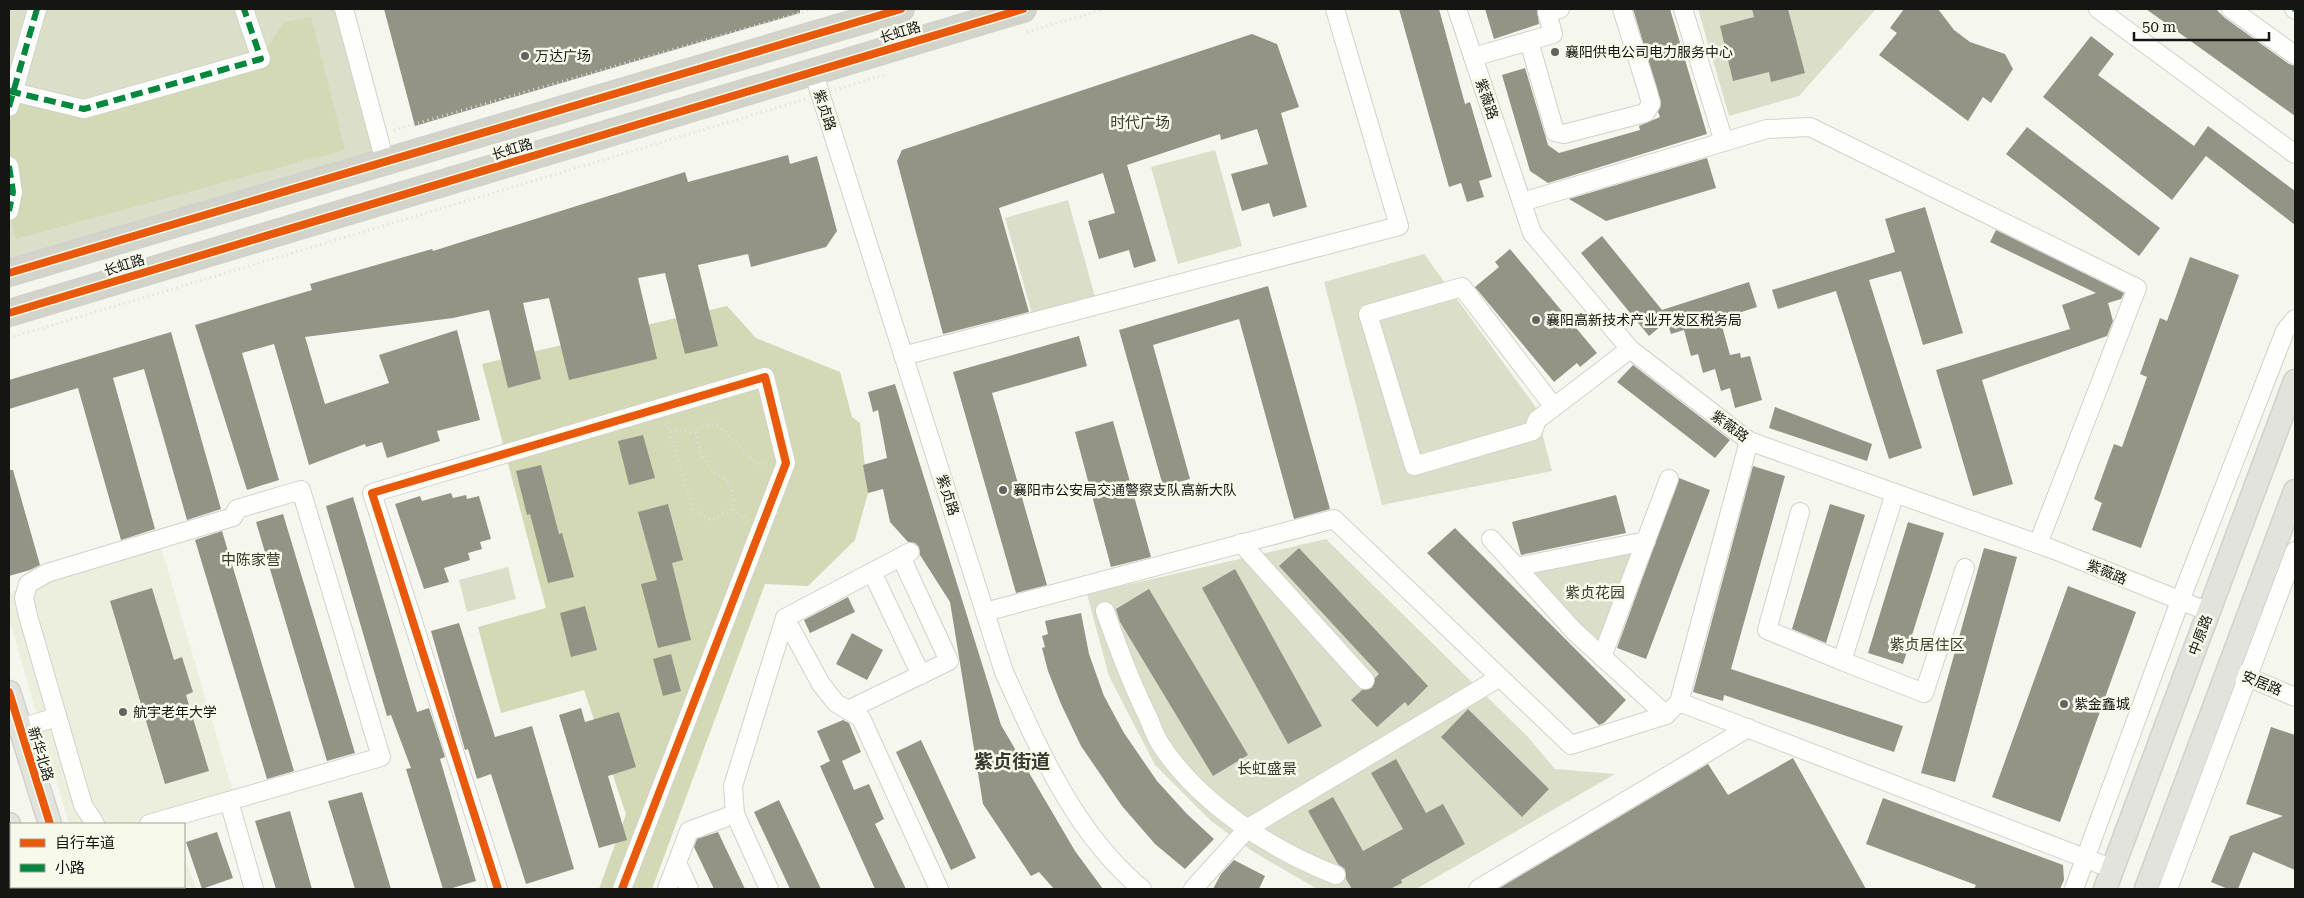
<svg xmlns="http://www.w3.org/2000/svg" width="2304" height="898" font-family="'Roboto Serif','Noto Sans SC',serif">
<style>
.built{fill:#eceede}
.green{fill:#dbdec8}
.forest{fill:#d3d8b5}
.building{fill:#939486}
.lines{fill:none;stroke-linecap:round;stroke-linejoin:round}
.minor-casing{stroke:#d1d2cb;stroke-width:20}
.major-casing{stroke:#d1d2ce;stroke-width:25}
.highway-casing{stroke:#d1d2ce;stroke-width:28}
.path{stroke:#dedfdc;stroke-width:3;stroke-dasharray:1 4;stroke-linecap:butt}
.minor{stroke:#fefefc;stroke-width:18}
.major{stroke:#e3e3de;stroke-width:22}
.highway{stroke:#d2d3c9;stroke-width:25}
.quiet{stroke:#00873e;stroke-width:6;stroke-dasharray:12 6;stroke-linecap:butt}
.cycleway-casing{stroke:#f7faeb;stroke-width:11}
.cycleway{stroke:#e8590c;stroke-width:8}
.poi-dot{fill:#63645e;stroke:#f7faeb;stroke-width:2}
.labels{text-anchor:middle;stroke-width:5;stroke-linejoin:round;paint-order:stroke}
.street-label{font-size:14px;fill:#151611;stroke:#f7faeb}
.poi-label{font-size:14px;fill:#151611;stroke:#f7faeb;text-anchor:start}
.neighbourhood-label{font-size:15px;fill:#393a2f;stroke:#f7faeb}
.district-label{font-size:19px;font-weight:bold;fill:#393a2f;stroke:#f7faeb}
</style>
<rect width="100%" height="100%" fill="#f5f6ee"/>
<g class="built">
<polygon points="161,547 237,806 174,824 69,824 9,619 9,593"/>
<polygon points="184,855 196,889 86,889 85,887 184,887"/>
</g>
<g class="green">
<polygon points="9,9 344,9 385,162 9,273"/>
<polygon points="1698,9 1876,9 1799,96 1729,116"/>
<polygon points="1215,150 1242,246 1178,264 1151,167"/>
<polygon points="1068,200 1095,297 1032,314 1005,218"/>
<polygon points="1424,254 1535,406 1552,471 1382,505 1324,282"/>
<polygon points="1326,539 1527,736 1555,769 1615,774 1416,889 1317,889 1252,851 1211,821 1155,765 1109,676 1087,594"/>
<polygon points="1646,541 1602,657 1516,567"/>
<polygon points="508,567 516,599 467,612 459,580"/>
</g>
<g class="forest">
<polygon points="311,17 345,150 16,239 9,210 9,107 13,93 84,109 260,59 284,22"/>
<polygon points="727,306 756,338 840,372 852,417 860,423 868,493 855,540 808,586 765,584 652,889 599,889 626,814 584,690 501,713 478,627 546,608 482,364"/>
</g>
<g class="building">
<polygon points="384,9 800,9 800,13 415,126"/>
<polygon points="1399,9 1439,9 1465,104 1470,102 1492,177 1479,181 1484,197 1467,202 1461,183 1449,187"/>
<polygon points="1485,9 1537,9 1539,24 1494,39"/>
<polygon points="1633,9 1670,9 1707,134 1548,183 1530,171 1502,75 1525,68 1548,145 1559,153 1640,130 1639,126 1660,117 1658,112 1661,102"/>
<polygon points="1752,9 1788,9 1805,73 1771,82 1769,72 1733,81 1720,26 1754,17"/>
<polygon points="1904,9 1938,9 1954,30 1970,42 2005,54 2013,69 1991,103 1983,97 1968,121 1879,55 1897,33 1890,28"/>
<polygon points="2146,9 2216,9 2225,18 2289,64 2295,66 2295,116"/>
<polygon points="1252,34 1277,44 1299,107 1281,113 1307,207 1273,217 1269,203 1242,211 1231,174 1268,164 1257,129 1221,140 1220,134 1127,165 1156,261 1134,268 1129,250 1099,259 1088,221 1115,213 1103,173 999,208 1029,312 943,334 897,161 902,150"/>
<polygon points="2091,36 2114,54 2098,75 2194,146 2208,126 2295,191 2295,225 2206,156 2172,200 2043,97"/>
<polygon points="2027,127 2160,228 2139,256 2006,154"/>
<polygon points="788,155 790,164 817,156 837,231 826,247 751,267 748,254 698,265 718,346 685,354 665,273 638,278 657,359 569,380 549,298 523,303 541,379 508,388 489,310 453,318 305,337 325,404 389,383 379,355 457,330 480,420 437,431 440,441 387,458 382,442 366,447 365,444 309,465 274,344 242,353 279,480 247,490 195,325 312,290 310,284 432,249 433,251 685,172 688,182"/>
<polygon points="1707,158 1716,188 1606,221 1569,199"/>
<polygon points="1925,207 1963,333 1923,345 1901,271 1869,280 1922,448 1889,459 1836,291 1778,309 1772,290 1895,252 1885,219"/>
<polygon points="1996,230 2124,293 2121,299 2108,303 2113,321 2107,336 1982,380 2013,484 1973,496 1936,370 2070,329 2062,305 2096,293 1990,242"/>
<polygon points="1602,236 1662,310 1749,282 1757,307 1720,319 1730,355 1740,353 1741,358 1750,356 1762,400 1735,408 1730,388 1721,391 1715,369 1703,373 1698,354 1691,356 1684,330 1671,334 1667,321 1649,336 1581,253"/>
<polygon points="1510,249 1597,353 1580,367 1577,363 1554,382 1475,287 1499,267 1495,262"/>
<polygon points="2190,257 2239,275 2141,548 2092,530 2102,503 2094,499 2114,444 2122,447 2147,377 2140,374 2160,318 2167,321"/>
<polygon points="1268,286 1330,509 1294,519 1239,319 1153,345 1190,479 1163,486 1119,330"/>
<polygon points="171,332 221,509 187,520 144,369 113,378 155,529 121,540 78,388 9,409 9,380"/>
<polygon points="1079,336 1087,366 992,393 1047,585 1016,593 953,372"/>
<polygon points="1633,365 1730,440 1715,458 1617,382"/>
<polygon points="895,384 1001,725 1075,851 1103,889 1054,889 1039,872 1031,876 983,804 950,602 920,555 919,547 915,543 908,542 890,522 883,489 868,493 863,465 887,458 878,410 873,412 868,392"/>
<polygon points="1775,407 1872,444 1867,461 1769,428"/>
<polygon points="1113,421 1151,557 1111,567 1075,432"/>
<polygon points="643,435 655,478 629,485 618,441"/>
<polygon points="541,465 559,534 562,533 574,577 548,583 530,514 527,515 516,471"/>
<polygon points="1753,466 1785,476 1731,669 1903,726 1894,752 1724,695 1723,701 1693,692"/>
<polygon points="9,470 13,470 40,565 30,570 9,576"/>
<polygon points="1679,478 1710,490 1646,659 1617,648"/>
<polygon points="451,493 453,498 466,495 467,499 479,496 491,539 480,542 482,549 468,553 470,560 444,568 449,582 424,589 395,504 420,496 422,501"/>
<polygon points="1616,495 1626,533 1521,555 1512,522"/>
<polygon points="353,497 417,712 429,708 445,757 440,759 476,881 449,889 443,889 406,769 411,768 391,715 387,716 326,506"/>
<polygon points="668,504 683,560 672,563 691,640 658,648 641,584 657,580 638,512"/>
<polygon points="1830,504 1865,515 1826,643 1792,629"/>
<polygon points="283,514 355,753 327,761 256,522"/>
<polygon points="1908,522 1944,533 1903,664 1868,653"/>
<polygon points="1455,528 1626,700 1604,723 1599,725 1427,553"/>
<polygon points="222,531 294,771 267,779 195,540"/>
<polygon points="1299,548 1428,686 1408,706 1405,702 1377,727 1351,700 1362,690 1372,688 1375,678 1379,674 1279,566"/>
<polygon points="1984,548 2017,557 1955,782 1921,773"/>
<polygon points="1235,569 1322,726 1288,744 1202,588"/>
<polygon points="2068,586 2136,612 2060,822 1992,797"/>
<polygon points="152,588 174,660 182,657 193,692 186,695 209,771 165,784 110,601"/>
<polygon points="1149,589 1248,755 1213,776 1120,622 1116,609"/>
<polygon points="848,597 855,612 810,633 804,620"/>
<polygon points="585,606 597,650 571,657 560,613"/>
<polygon points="1081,613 1089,654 1104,696 1124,733 1157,781 1187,814 1214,839 1185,869 1155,844 1122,806 1081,746 1061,704 1048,671 1042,648 1045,647 1042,636 1048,634 1045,621"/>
<polygon points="459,623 495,737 532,726 574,869 526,884 491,774 477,779 468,749 465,750 431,631"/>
<polygon points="852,633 883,650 867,680 836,664"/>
<polygon points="671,654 681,691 663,696 653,659"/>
<polygon points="581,708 585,722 619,712 636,767 608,776 627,840 599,848 559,715"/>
<polygon points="1468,709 1549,789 1522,817 1441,737"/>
<polygon points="843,720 849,723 861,752 842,761 854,790 869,784 884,819 875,824 906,889 875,889 820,766 830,761 817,731"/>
<polygon points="2271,727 2295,735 2295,870 2253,852 2238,889 2228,889 2211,882 2230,836 2283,816 2246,804"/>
<polygon points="921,740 976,858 951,870 896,752"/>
<polygon points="1793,758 1866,889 1498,889 1708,764 1728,795"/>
<polygon points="1396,759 1426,813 1443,804 1465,844 1401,880 1402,883 1390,889 1352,889 1346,879 1345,869 1338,864 1308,811 1333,797 1363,851 1403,829 1371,773"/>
<polygon points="362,792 391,889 355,889 328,801"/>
<polygon points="1883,798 2063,865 2064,880 2060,889 1974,889 1976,885 1866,844"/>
<polygon points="779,800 821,889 790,889 754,812"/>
<polygon points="290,811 312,889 276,889 255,821"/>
<polygon points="217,832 233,878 202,889 186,842"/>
<polygon points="718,832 745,889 714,889 694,847 697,839"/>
<polygon points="1234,860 1265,876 1259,889 1213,889 1221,874"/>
</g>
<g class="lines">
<defs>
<g id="minor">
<polyline points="344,9 385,162"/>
<polyline points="1457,9 1532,233 1630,349 1749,441 2052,549 2209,612"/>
<polyline points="1683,9 1724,142"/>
<polyline points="2098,9 2295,154"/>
<polyline points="2231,9 2295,55"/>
<polyline points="2294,9 2295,10"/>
<polyline points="1529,41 1555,132 1564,134 1645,113 1651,104 1648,92 1622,9"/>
<polyline points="1473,57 1553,34 1547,12 1560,9"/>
<path d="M 813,71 L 1004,672 C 1039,749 1074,833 1142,889"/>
<polyline points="9,91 84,109 261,59 244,9"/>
<polyline points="9,107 37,9"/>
<polyline points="9,166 13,192 9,211"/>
<polyline points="1522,202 1767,129 1810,127 2137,288 2038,544"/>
<polyline points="903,356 1399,226 1335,9"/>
<polyline points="1554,407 1462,287 1368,314 1414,466 1533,431 1537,420 1630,349"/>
<polyline points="1895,493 1842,661 1924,693 1965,568"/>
<polyline points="1800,512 1767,630 1842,661"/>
<polyline points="1491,539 1574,631 1666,715"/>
<polyline points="1241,543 1365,680"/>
<polyline points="1516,567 1646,541"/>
<polyline points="872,572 921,675"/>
<path d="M 1105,611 C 1118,648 1131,683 1148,717 C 1152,726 1155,736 1161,745 C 1199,803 1271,850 1336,875"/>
<polyline points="985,612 1334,519 1571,745 1666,715 1679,702 1749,441"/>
<polyline points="785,618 910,552"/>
<polyline points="1602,657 1669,479"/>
<polyline points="2236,672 2295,697"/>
<polyline points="1679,702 2113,869"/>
<polyline points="848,710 949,661 901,557"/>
<polyline points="20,728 57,717"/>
<polyline points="229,801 254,889"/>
<polyline points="735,814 769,889"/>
<polyline points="95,824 83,805 28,616 24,598 28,584 47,573 233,517 237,509 301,490 381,757 149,824"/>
<polyline points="677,863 689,889"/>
<polyline points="498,889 372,493 765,377 786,463 622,889"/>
<polyline points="667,889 689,831 735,814 733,786 785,618 821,684 836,703 861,718 939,889"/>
<polyline points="1193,889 1248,828 1492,682"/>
<polyline points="1478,889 1748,728"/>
<polyline points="2074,889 2180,601 2285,331 2295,319"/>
<polyline points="2168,889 2295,551"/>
</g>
<g id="major">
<polyline points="9,692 50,824"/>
<polyline points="9,824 11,832"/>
<polyline points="29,887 30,889"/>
<polyline points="73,887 75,889"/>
<polyline points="2105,889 2295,381"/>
<polyline points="2146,889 2295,491"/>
</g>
<g id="highway">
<polyline points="9,273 901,9"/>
<polyline points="9,313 1023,9"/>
</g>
</defs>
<use href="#minor" class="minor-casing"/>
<use href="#major" class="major-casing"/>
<use href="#highway" class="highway-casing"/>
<g class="path">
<polyline points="1027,32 1104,9"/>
<polyline points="835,90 884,75"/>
<polyline points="394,130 813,9"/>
<polyline points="346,150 362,141"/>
<polyline points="9,242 316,158"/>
<polyline points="9,338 806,99"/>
<polyline points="1453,383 1468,433"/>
<polyline points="1408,395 1453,383 1493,353"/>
<path d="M 667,422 L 693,510 L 711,520 L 733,509 C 734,500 734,491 728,483 C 724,478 717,475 713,470 C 703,459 693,441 699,427 C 704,426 711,424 715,425 C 721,426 749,457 757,463 L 768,463"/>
<polyline points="670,430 697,433"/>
<polyline points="733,509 739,516 747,517"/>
</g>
<use href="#minor" class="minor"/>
<use href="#major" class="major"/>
<use href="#highway" class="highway"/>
<g class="quiet">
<polyline points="2294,9 2295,10"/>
<polyline points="9,91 84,109 261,59 244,9"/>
<polyline points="9,107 37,9"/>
<polyline points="9,166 13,192 9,211"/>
</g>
<defs>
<g id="cycleway">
<polyline points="9,273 901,9"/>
<polyline points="9,313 1023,9"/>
<polyline points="9,692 50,824"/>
<polyline points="498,889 372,493 765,377 786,463 622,889"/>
</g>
</defs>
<use href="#cycleway" class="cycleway-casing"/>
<use href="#cycleway" class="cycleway"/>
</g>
<g class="poi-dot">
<circle cx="1555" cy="52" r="5"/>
<circle cx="525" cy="56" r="5"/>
<circle cx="1536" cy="320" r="5"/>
<circle cx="1003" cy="490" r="5"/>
<circle cx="2064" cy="704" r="5"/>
<circle cx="123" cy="712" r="5"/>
</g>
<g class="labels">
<g class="street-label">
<text transform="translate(900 32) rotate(-17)" y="5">长虹路</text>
<text transform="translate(1487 99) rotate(71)" y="5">紫薇路</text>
<text transform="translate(825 110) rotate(72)" y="5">紫贞路</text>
<text transform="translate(512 149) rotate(-17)" y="5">长虹路</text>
<text transform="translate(124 265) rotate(-17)" y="5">长虹路</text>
<text transform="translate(1730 426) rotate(36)" y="5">紫薇路</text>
<text transform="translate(948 495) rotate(72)" y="5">紫贞路</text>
<text transform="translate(2107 572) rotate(22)" y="5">紫薇路</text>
<text transform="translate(2200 635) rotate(-69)" y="5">中原路</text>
<text transform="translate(2262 683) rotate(22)" y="5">安居路</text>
<text transform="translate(41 754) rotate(73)" y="5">新华北路</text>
</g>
<g class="poi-label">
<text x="1565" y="57">襄阳供电公司电力服务中心</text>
<text x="535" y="61">万达广场</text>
<text x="1546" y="325">襄阳高新技术产业开发区税务局</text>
<text x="1013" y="495">襄阳市公安局交通警察支队高新大队</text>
<text x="2074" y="709">紫金鑫城</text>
<text x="133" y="717">航宇老年大学</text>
</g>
<g class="neighbourhood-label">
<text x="1140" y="128">时代广场</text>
<text x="251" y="565">中陈家营</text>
<text x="1595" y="598">紫贞花园</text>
<text x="1927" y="650">紫贞居住区</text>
<text x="1267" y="774">长虹盛景</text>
</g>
<g class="district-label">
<text x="1012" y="768">紫贞街道</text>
</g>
</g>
<rect width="2304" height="898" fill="none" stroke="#151611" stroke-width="20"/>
<rect x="10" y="823" width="175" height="65" fill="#f7faeb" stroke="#9d9f94"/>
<rect x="20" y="839" width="25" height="8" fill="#e8590c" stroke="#9d9f94"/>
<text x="55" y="848" font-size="15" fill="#151611">自行车道</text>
<rect x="20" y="864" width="25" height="8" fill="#00873e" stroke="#9d9f94"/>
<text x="55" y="873" font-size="15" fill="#151611">小路</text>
<path d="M2134 32v8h135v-8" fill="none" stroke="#151611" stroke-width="2.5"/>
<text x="2142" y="32" font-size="15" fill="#151611" stroke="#f7faeb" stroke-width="4" paint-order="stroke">50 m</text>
</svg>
